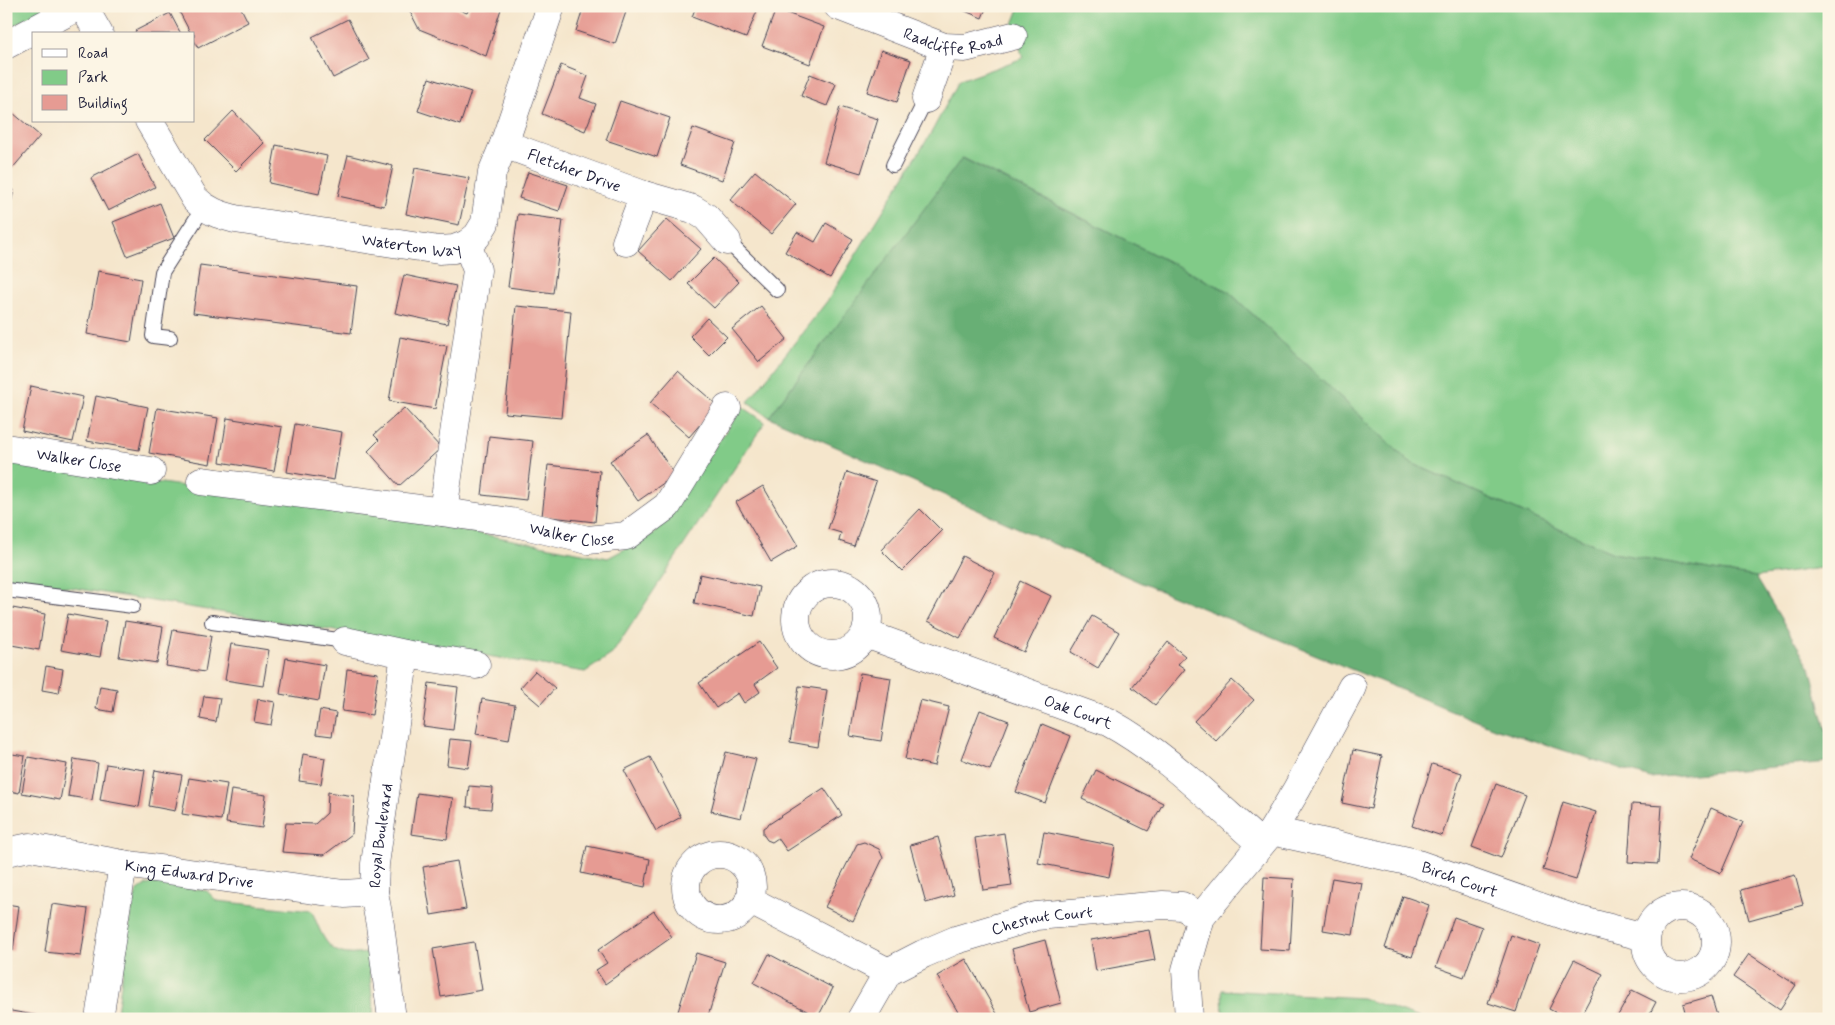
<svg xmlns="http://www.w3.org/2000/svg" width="1835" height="1025" font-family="Mynerve,sans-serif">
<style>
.green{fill:#81cb88;stroke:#527662}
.forest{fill:#68af74;stroke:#456858}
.building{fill:#e69b93}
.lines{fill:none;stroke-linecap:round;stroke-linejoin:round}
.lane-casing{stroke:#423f51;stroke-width:16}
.street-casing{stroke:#423f51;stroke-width:29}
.lane{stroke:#fff;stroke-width:14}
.street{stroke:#fff;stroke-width:28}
.labels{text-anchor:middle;stroke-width:4;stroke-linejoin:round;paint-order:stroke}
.street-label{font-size:16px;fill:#22223b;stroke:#fcf5e5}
</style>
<rect width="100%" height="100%" fill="#fcf5e5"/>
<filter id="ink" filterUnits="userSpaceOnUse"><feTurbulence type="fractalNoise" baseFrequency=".02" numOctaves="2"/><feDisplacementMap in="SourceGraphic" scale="10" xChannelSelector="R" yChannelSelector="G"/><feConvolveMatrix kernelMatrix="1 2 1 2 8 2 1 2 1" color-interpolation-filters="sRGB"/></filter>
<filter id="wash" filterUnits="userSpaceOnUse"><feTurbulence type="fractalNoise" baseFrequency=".0096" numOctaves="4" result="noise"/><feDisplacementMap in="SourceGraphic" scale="20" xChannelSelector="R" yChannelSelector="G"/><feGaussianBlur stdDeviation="1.12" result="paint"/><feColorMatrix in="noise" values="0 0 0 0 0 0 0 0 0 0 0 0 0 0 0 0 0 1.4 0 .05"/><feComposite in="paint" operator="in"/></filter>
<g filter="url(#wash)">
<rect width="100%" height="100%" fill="#f5e6cc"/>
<g class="green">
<polygon points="6,6 49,6 6,30"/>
<polygon points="1020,6 1829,6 1829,567 1756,577 1613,553 1409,462 1229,292 963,158 769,417 748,402 828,300 931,133 959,81 1023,58 1013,24"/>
<polygon points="743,407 765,422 612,654 585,672 6,577 6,461 366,512 608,558 653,534"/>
<path d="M 155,883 L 207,891 L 217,901 L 312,911 C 319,928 326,953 348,954 C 354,955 361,953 368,953 L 374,1019 L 116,1019 L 132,909 C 136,893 136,886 155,883 Z"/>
<polygon points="1222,990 1362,998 1422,1019 1223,1019"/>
</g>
<polygon class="forest" points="962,158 1229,292 1409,462 1613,553 1756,577 1810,667 1829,742 1829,762 1650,778 1494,728 1146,585 769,417"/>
<g id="blocks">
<g class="building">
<polygon points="188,6 240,6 248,22 198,48 194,40 194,34 191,34 179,11"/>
<polygon points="407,6 450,6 467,13 470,6 495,6 501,9 486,56 419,29"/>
<polygon points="584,6 628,6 615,44 576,31"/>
<polygon points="696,6 759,6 746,38 692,17"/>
<polygon points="953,6 987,6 982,18"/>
<polygon points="776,9 824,27 810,64 762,46"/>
<polygon points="170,13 181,34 137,34 135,31"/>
<polygon points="348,19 369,60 333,78 312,37"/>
<polygon points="881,50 911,60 897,102 867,92"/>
<polygon points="561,65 588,76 580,98 596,104 585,131 542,114"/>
<polygon points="810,74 836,84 827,106 801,96"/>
<polygon points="429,78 471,92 460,125 418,111"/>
<polygon points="620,101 670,118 657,157 606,140"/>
<polygon points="6,107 40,136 11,170 6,166"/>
<polygon points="840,107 878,119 861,173 824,162"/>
<polygon points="233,111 264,143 236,171 205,140"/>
<polygon points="693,128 735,143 722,180 680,165"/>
<polygon points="276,145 327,156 319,194 269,183"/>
<polygon points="138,154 155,187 108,211 91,178"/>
<polygon points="348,155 393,166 384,206 338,196"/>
<polygon points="415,168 469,178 459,225 406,214"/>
<polygon points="755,171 796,204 771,234 730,200"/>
<polygon points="528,172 568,185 559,211 519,198"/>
<polygon points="6,188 14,190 7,222 6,221"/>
<polygon points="160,203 174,238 127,256 113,222"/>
<polygon points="518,214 563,220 553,293 508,287"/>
<polygon points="667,219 701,249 672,281 638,251"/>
<polygon points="826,223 853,239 830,278 785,252 797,232 815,242"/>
<polygon points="714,258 739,282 714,308 688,284"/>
<polygon points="200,265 357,286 351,333 193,313"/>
<polygon points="98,271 141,279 131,342 87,334"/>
<polygon points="404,275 456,286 447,324 395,313"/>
<polygon points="516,306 571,311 561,418 505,413"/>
<polygon points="761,306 787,339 759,362 732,329"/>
<polygon points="707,318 727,337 709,355 690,336"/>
<polygon points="400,337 447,346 435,409 389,401"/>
<polygon points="678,371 717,405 689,437 650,403"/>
<polygon points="31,386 83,397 73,442 22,431"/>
<polygon points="96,396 148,407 139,450 87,441"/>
<polygon points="157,408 218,418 210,464 149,453"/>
<polygon points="404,408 441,448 399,486 368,451 379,440 374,435"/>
<polygon points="227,418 282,427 274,471 220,462"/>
<polygon points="295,424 342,432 334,480 287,472"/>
<polygon points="648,435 675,475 638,501 610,461"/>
<polygon points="489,436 533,441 526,500 482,495"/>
<polygon points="548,465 600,471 595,522 542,516"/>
<polygon points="847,472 876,482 854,546 839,541 841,533 828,529"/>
<polygon points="763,486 798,546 771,562 736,502"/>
<polygon points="920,509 942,531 902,571 881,550"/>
<polygon points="962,556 995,573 960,638 928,621"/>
<polygon points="700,574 760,587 754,616 694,603"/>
<polygon points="1020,581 1051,596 1024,652 994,638"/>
<polygon points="7,607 45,614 39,650 6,644"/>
<polygon points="68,614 106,621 100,657 61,650"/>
<polygon points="1092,616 1119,632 1098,668 1071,652"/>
<polygon points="125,621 163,627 157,663 119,657"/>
<polygon points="173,630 211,636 205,672 166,666"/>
<polygon points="759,642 777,668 755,684 760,692 744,703 738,693 716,708 699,683"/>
<polygon points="1168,642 1185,656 1178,664 1185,669 1155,705 1132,687"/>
<polygon points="231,644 269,650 263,686 225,680"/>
<polygon points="286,658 325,665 319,701 280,694"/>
<polygon points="46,666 63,669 59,693 42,690"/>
<polygon points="347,669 378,673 372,715 342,711"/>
<polygon points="535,671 555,688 540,705 520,688"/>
<polygon points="860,673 891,678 881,741 850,736"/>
<polygon points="1232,680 1254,700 1216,741 1194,721"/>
<polygon points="429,683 458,687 453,730 423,726"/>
<polygon points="100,686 117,689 113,712 96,709"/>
<polygon points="799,686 827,690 818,747 790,742"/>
<polygon points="204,696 220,698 216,722 200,719"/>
<polygon points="258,699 275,702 271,725 254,722"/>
<polygon points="482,699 515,705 509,740 476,734"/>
<polygon points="920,700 949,707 934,766 905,759"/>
<polygon points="320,710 336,713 332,736 316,734"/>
<polygon points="980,710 1009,721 990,770 961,759"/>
<polygon points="1042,724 1071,736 1045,803 1016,792"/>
<polygon points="450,739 472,741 468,768 447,765"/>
<polygon points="1353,750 1382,756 1371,809 1342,803"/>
<polygon points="726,752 756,759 741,818 711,811"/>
<polygon points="6,753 25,756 19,793 6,790"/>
<polygon points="303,754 325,758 321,784 299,781"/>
<polygon points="28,757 67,764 60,800 22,793"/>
<polygon points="650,757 681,817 656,831 624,770"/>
<polygon points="74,759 98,763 92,800 68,796"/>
<polygon points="106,764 145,770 139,807 100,800"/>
<polygon points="1432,764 1462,773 1442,836 1412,826"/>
<polygon points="155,770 182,775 175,811 149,806"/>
<polygon points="1096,770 1163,803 1148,831 1082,799"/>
<polygon points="189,778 227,784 221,820 182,814"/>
<polygon points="1496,784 1525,795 1501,858 1472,847"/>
<polygon points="469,786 493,788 491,809 467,807"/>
<polygon points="824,788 842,815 787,851 778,838 772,842 767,840 763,834 763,828"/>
<polygon points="231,790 266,795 262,828 226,823"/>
<polygon points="328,792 354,796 352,834 324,855 282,852 286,823 315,824 327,813"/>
<polygon points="417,793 453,798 447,839 411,834"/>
<polygon points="1563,802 1596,812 1576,880 1543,870"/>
<polygon points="1632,804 1662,806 1658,864 1628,862"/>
<polygon points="1711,808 1743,822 1721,873 1689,859"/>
<polygon points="1044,832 1115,846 1109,877 1038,863"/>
<polygon points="1004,833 1012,886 983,890 975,838"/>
<polygon points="938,837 954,895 926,903 910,845"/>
<polygon points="864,842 879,849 883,858 853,921 825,907 857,844"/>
<polygon points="587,846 650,859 645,887 581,873"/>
<polygon points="457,861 466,909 431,915 423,867"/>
<polygon points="1795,875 1803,905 1749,920 1741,890"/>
<polygon points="1264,877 1294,879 1290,951 1260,949"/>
<polygon points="1332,878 1362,883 1353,935 1323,930"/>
<polygon points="1403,896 1429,905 1412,957 1385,948"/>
<polygon points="6,904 19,906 13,951 6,950"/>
<polygon points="52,904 88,909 81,956 45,952"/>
<polygon points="654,911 672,937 605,984 596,970 607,963 598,950"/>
<polygon points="1454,917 1482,927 1464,977 1436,967"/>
<polygon points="1149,930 1155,960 1096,971 1091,940"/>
<polygon points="1511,935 1539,945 1516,1012 1488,1003"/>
<polygon points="1045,940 1061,1003 1029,1012 1012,949"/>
<polygon points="474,942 482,990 441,997 433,949"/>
<polygon points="696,953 725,962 707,1019 679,1019 676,1018"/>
<polygon points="769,954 833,988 818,1017 754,983"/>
<polygon points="1749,954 1796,985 1780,1009 1733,977"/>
<polygon points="966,959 1000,1019 962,1019 937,976"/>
<polygon points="1574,960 1603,974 1579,1019 1568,1019 1549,1009"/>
<polygon points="1632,990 1656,1002 1647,1019 1616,1019"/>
<polygon points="1711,996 1718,1019 1687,1019 1683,1004"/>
<polygon points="6,1010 45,1017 44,1019 6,1019"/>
</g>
</g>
</g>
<g filter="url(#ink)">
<use href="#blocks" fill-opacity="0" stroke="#423f51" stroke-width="1"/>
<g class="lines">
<defs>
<g id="lane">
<polyline points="893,165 926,99"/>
<polyline points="727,241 777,290"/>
<polyline points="170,338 153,336 162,272 203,208"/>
<polyline points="6,590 133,606"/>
<polyline points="212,622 345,641"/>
</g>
<g id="street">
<polyline points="83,6 99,34"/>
<path id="s1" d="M 838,6 L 944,47 L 965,48 L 1013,36"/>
<polyline points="6,45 79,6"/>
<polyline points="926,99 944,47"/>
<path id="s2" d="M 149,121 L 195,199 C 207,211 220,215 235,219 L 439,250 L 454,249 L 467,244 L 477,236 L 485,223 L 492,173 L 504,144 L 551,6"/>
<path id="s3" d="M 504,144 L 644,195 L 693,209 L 706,217 L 727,241"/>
<polyline points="626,242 644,195"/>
<path id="s4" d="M 6,448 L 151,471"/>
<path id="s5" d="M 201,481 L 443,512 L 511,522 L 588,540 L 626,536 L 667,506 L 727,408"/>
<polyline points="443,512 477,270 467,244"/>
<circle cx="832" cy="619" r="36"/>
<path id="s6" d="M 866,634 L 1108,722 C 1165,753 1212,801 1260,843"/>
<polyline points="345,641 405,654 476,665"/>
<path id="s7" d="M 1272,831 L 1412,862 L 1575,919 L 1645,937"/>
<path id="s8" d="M 6,852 L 30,847 L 123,864 L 344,894 L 374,892"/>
<circle cx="719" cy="887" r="33"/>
<polyline points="749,900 888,972"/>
<circle cx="1681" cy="942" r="35"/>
<polyline points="99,1019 123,864"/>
<path id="s9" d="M 392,1019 L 380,925 L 374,892 L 375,864 L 405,654"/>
<path id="s10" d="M 861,1019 L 888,972 L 923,954 L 956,940 L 1036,916 L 1163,905 L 1182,906 L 1201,917"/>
<polyline points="1189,1019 1186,970 1201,917 1272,831 1297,789 1352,687"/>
</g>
</defs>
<use href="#lane" class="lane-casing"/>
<use href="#street" class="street-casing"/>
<use href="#lane" class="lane"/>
<use href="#street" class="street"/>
</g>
</g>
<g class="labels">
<g class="street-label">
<text dy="6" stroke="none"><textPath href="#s1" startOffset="122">Radcliffe Road</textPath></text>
<text dy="6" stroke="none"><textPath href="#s3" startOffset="75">Fletcher Drive</textPath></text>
<text dy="6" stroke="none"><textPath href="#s2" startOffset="314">Waterton Way</textPath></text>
<text dy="6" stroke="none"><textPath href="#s4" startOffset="74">Walker Close</textPath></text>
<text dy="6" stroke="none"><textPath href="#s5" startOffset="375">Walker Close</textPath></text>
<text dy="6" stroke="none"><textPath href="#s6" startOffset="226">Oak Court</textPath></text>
<text dy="6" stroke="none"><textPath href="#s9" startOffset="185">Royal Boulevard</textPath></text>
<text dy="6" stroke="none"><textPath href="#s8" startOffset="186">King Edward Drive</textPath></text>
<text dy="6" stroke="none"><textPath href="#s7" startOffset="194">Birch Court</textPath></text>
<text dy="6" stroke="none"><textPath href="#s10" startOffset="218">Chestnut Court</textPath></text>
</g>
</g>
<rect width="1835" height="1025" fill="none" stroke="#fcf5e5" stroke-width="25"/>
<rect x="32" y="32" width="162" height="90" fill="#fcf5e5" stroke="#a5a1a1"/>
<rect x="42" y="49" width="25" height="8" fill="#ffffff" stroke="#a5a1a1"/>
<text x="78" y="58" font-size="15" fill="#22223b">Road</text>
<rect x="42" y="70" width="25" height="15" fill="#81cb88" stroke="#a5a1a1"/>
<text x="78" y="82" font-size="15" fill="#22223b">Park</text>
<rect x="42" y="95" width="25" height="15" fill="#e69b93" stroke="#a5a1a1"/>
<text x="78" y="108" font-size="15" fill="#22223b">Building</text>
</svg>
